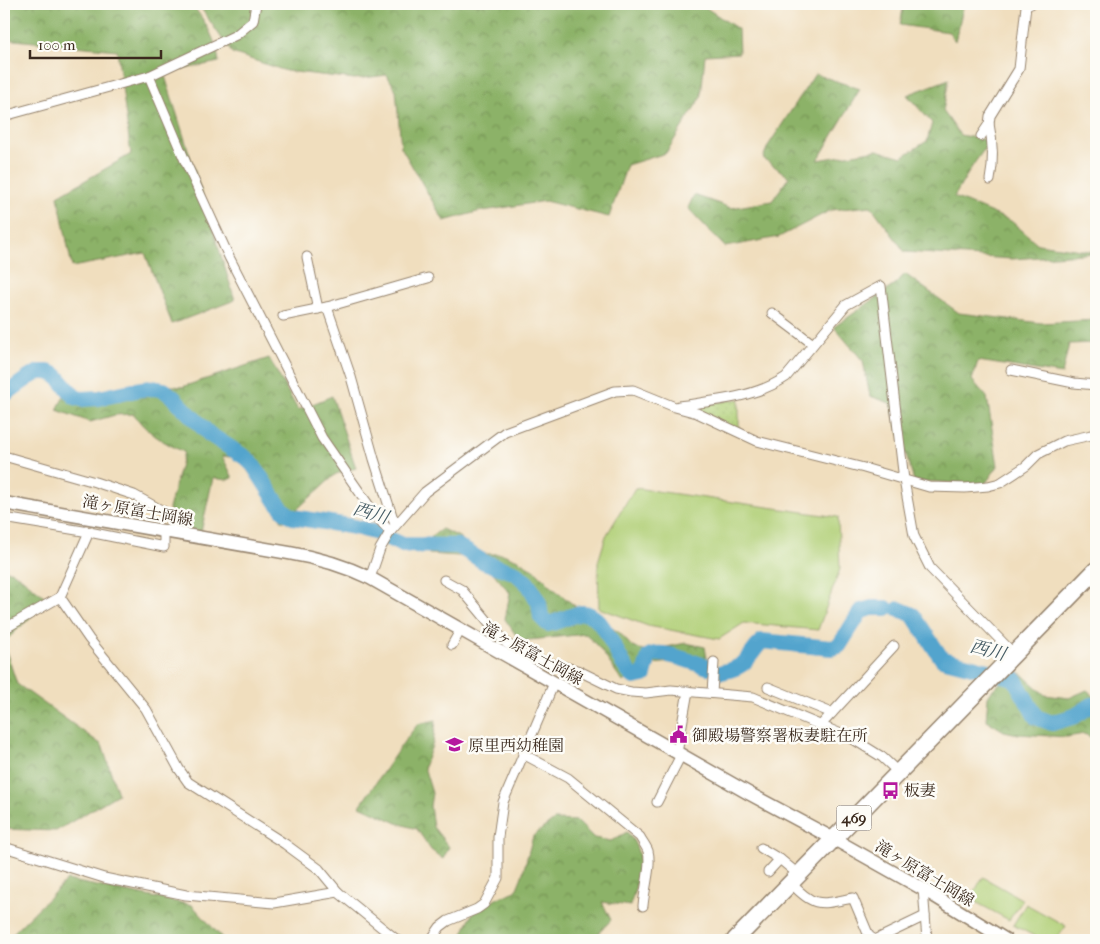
<svg xmlns="http://www.w3.org/2000/svg" width="1100" height="944" font-family="'IM FELL French Canon','Noto Serif JP',serif">
<style>
.grass{fill:#b0cf76;stroke:#767c4a}
.forest{fill:url(#forest-crowns);stroke:#646e42}
.park{fill:url(#park-dots);stroke:#767c4a}
.lines{fill:none;stroke-linecap:round;stroke-linejoin:round}
.river{stroke:#52a4cd;stroke-width:16}
.street-casing{stroke:#96846e;stroke-width:11}
.secondary-casing{stroke:#96846e;stroke-width:15}
.highway-casing{stroke:#96846e;stroke-width:19}
.street{stroke:#fff;stroke-width:9}
.secondary{stroke:#fff;stroke-width:12}
.highway{stroke:#fff;stroke-width:16}
.labels{text-anchor:middle;stroke-width:5;stroke-linejoin:round;paint-order:stroke}
.shield{fill:#fdfcf7;stroke:#75695f;stroke-width:1}
.shield-label{font-size:15px;font-weight:bold;fill:#3b2a1e}
.street-label{font-size:16px;fill:#3b2a1e;stroke:#fdfcf7}
.poi-label{font-size:16px;fill:#3b2a1e;stroke:#fdfcf7;text-anchor:start}
.water-label{font-size:18px;font-style:italic;fill:#445b64;stroke:#fdfcf7}
</style>
<defs>
<pattern id="forest-crowns" width="20" height="18" patternUnits="userSpaceOnUse" patternTransform="scale(1.25)"><rect width="20" height="18" fill="#8cb267"/><path d="M2 6a3 3 0 1 1 6 0M12 15a3 3 0 1 1 6 0" fill="none" stroke="#749154"/></pattern>
<pattern id="park-dots" width="8" height="8" patternUnits="userSpaceOnUse" patternTransform="scale(1.25)"><rect width="8" height="8" fill="#b0cf76"/><path d="M2 2h.1M6 6h.1" fill="none" stroke="#98b266" stroke-width="1.8" stroke-linecap="round"/></pattern>
</defs>
<rect width="100%" height="100%" fill="#fdfcf7"/>
<filter id="ink" filterUnits="userSpaceOnUse"><feTurbulence type="fractalNoise" baseFrequency=".02" numOctaves="2"/><feDisplacementMap in="SourceGraphic" scale="10" xChannelSelector="R" yChannelSelector="G"/><feConvolveMatrix kernelMatrix="1 2 1 2 8 2 1 2 1" color-interpolation-filters="sRGB"/></filter>
<filter id="wash" filterUnits="userSpaceOnUse"><feTurbulence type="fractalNoise" baseFrequency=".0096" numOctaves="4" result="noise"/><feDisplacementMap in="SourceGraphic" scale="20" xChannelSelector="R" yChannelSelector="G"/><feGaussianBlur stdDeviation="1.12" result="paint"/><feColorMatrix in="noise" values="0 0 0 0 0 0 0 0 0 0 0 0 0 0 0 0 0 1.4 0 .05"/><feComposite in="paint" operator="in"/></filter>
<g filter="url(#wash)">
<rect width="100%" height="100%" fill="#f0debe"/>
<g class="grass">
<polygon points="635,488 838,517 840,569 818,630 744,623 719,639 648,626 599,608 598,562 606,536"/>
<polygon points="983,877 1023,900 1009,920 970,899"/>
<polygon points="1026,904 1066,926 1056,940 1042,940 1013,925"/>
</g>
<g class="forest">
<path d="M 4,4 L 191,4 C 206,21 216,40 219,62 L 164,73 L 235,300 L 172,324 L 145,253 L 72,267 L 58,196 L 131,154 L 117,50 L 4,39 Z"/>
<polygon points="198,4 700,4 738,29 739,53 705,55 701,97 666,153 627,165 609,217 545,201 477,212 444,221 401,147 396,90 387,75 355,79 286,71 232,53"/>
<polygon points="904,4 964,4 955,41 949,32 900,25"/>
<polygon points="815,74 860,89 818,160 877,150 902,157 927,141 932,123 907,95 949,79 943,111 960,135 990,141 973,165 954,197 1011,221 1038,244 1096,252 1096,253 1012,259 905,252 871,206 831,210 779,237 725,247 688,208 694,195 731,208 772,201 789,177 763,158 768,146"/>
<polygon points="905,274 959,313 1041,323 1096,320 1096,343 1069,344 1062,374 978,361 972,380 987,397 998,466 985,484 914,481 890,403 870,396 863,361 834,327 893,286"/>
<path d="M 269,358 L 298,410 L 332,396 L 356,468 L 336,474 L 283,522 L 239,458 L 222,456 L 233,478 L 227,480 L 213,478 L 201,532 L 181,527 L 169,509 L 184,452 C 166,444 144,431 134,414 L 115,415 L 90,422 L 57,410 L 65,394 L 89,397 L 144,383 L 182,387 Z"/>
<polygon points="442,529 459,537 480,554 503,554 518,560 536,571 554,589 575,606 620,633 632,647 647,651 686,643 705,647 707,659 652,664 623,682 600,649 586,634 520,641 505,619 510,593 485,563 459,556 429,554 432,536"/>
<polygon points="4,569 15,573 49,600 4,642"/>
<polygon points="4,645 17,684 102,745 118,794 56,831 4,829"/>
<polygon points="1017,670 1045,695 1069,698 1087,690 1096,698 1096,742 1093,738 1084,734 1067,737 1018,734 1004,731 986,720 988,697 993,689"/>
<polygon points="436,720 433,743 424,767 432,793 430,806 433,827 449,847 443,859 431,850 417,829 397,823 360,806 403,743 418,724"/>
<path d="M 554,820 L 577,821 L 594,838 L 611,841 L 627,832 C 648,857 638,878 630,906 L 602,902 L 611,920 L 592,940 L 463,940 L 462,936 L 472,914 L 498,898 L 516,891 L 522,876 L 533,836 Z"/>
<polygon points="67,880 192,905 224,940 6,940"/>
</g>
<polygon class="park" points="739,399 739,430 687,407"/>
<g class="lines">
<g class="river">
<path d="M 4,395 L 28,378 L 39,372 L 48,372 L 56,375 L 75,397 L 81,399 L 99,398 L 141,389 L 153,388 L 164,390 L 174,398 L 209,434 L 246,458 L 253,465 L 276,501 L 284,511 L 293,517 L 355,527 L 374,532 L 403,545 L 458,546 L 484,562 L 516,573 L 529,585 L 539,603 L 541,617 L 548,624 C 559,622 573,614 582,613 C 606,612 616,663 634,677 L 644,675 L 649,656 C 661,648 693,663 708,667"/>
<polyline points="899,609 913,615 942,659 1014,678 1036,717 1052,723 1075,716 1092,705 1096,705"/>
<path d="M 722,672 C 749,666 746,658 762,641 L 831,648 L 839,646 L 861,611 L 872,608 L 886,608"/>
</g>
</g>
</g>
<g filter="url(#ink)">
<g class="lines">
<defs>
<g id="street">
<polyline points="149,76 186,163 229,257 322,438 374,513 390,532"/>
<polyline points="4,116 149,76 236,35 253,21 256,4"/>
<path d="M 989,124 C 993,143 994,161 990,180"/>
<polyline points="981,136 989,124 990,116 1019,69 1026,6 1031,4"/>
<polyline points="307,257 318,309"/>
<polyline points="327,307 428,278"/>
<polyline points="772,313 813,344"/>
<polyline points="283,316 327,307 351,377 374,459 395,525"/>
<polyline points="1011,370 1074,383 1096,385"/>
<path d="M 679,406 C 716,400 755,398 786,377 L 846,305 L 881,286 L 904,480 L 914,536 L 930,568 L 1014,654"/>
<polyline points="4,456 95,482 134,495 163,511 173,523 176,533"/>
<polyline points="4,518 89,532 164,547 164,531"/>
<polyline points="370,578 380,549 390,532 425,492 505,432 615,391 633,390 675,407 697,413 757,441 864,468 929,487 965,488 988,486 1000,483 1026,466 1038,454 1064,441 1096,434"/>
<polyline points="444,580 462,590 506,643 527,657"/>
<polyline points="60,597 89,532"/>
<polyline points="4,629 60,597 89,639 146,709 179,769 188,782 285,844 319,869 338,892 397,940"/>
<polyline points="452,645 460,631"/>
<polyline points="522,665 527,657 577,670 616,689 631,692 646,693 671,690 753,697 853,739 882,757 898,772"/>
<polyline points="768,687 832,713"/>
<polyline points="712,693 714,662"/>
<polyline points="821,725 894,646"/>
<polyline points="677,753 688,691"/>
<path d="M 523,754 L 568,778 L 640,837 C 642,841 646,846 648,851 C 652,866 644,890 643,906"/>
<polyline points="657,802 681,755"/>
<polyline points="4,847 104,878 186,895 274,903 338,892"/>
<polyline points="761,848 781,860 799,875"/>
<polyline points="768,872 780,859"/>
<path d="M 791,883 C 815,909 821,904 853,898 L 869,936 L 875,940 L 925,916"/>
<polyline points="923,889 927,940"/>
<polyline points="431,940 440,927 448,921 477,909 484,904 498,878 498,837 503,802 554,683"/>
</g>
<path id="secondary" d="M 4,503 L 289,553 C 319,558 343,565 370,578 L 750,794 L 834,839 L 923,889 L 1006,940"/>
<polyline id="highway" points="735,940 1096,570"/>
</defs>
<use href="#street" class="street-casing"/>
<use href="#secondary" class="secondary-casing"/>
<use href="#highway" class="highway-casing"/>
<use href="#street" class="street"/>
<use href="#secondary" class="secondary"/>
<use href="#highway" class="highway"/>
</g>
</g>
<defs>
<symbol id="civic-bare" viewBox="-9 -9 18 18"><path d="M-.6-6.5H3V-4.5H.6V-3L4-1V1h2V6H-6V1h2V-1L-.6-3ZM-1.2 2.5V6h2.4V2.5Z" fill="#b5179e" stroke="#fdfcf7" stroke-width="2.5" paint-order="stroke"/></symbol>
<symbol id="school-bare" viewBox="-9 -9 18 18"><path d="M0-5L7-2L0 1L-7-2ZM-4 1L0 2.5L4 1V4Q0 6-4 4Z" fill="#b5179e" stroke="#fdfcf7" stroke-width="2.5" paint-order="stroke"/></symbol>
<symbol id="bus-bare" viewBox="-9 -9 18 18"><path d="M-5-6H5V4H4V6H2V4H-2V6H-4V4H-5ZM-3.5-4V0h7V-4ZM-3.5 1.2v1.5H-2V1.2ZM2 1.2v1.5H3.5V1.2Z" fill="#b5179e" stroke="#fdfcf7" stroke-width="2.5" paint-order="stroke"/></symbol>
</defs>
<g fill-rule="evenodd">
<use href="#civic-bare" x="666" y="722" width="25" height="25"/>
<use href="#school-bare" x="442" y="732" width="25" height="25"/>
<use href="#bus-bare" x="878" y="778" width="25" height="25"/>
</g>
<g class="labels">
<rect class="shield" x="836.5" y="805.5" width="35" height="25" rx="4"/>
<g class="shield-label">
<text x="854" y="823">469</text>
</g>
<g class="street-label">
<text transform="translate(138 510) rotate(10)" y="6">滝ヶ原富士岡線</text>
<text transform="translate(533 653) rotate(29)" y="6">滝ヶ原富士岡線</text>
<text transform="translate(925 873) rotate(31)" y="6">滝ヶ原富士岡線</text>
</g>
<g class="poi-label">
<text x="692" y="741">御殿場警察署板妻駐在所</text>
<text x="468" y="751">原里西幼稚園</text>
<text x="904" y="796">板妻</text>
</g>
<g class="water-label">
<text transform="translate(371 513) rotate(17)" y="6">西川</text>
<text transform="translate(988 650) rotate(15)" y="6">西川</text>
</g>
</g>
<rect width="1100" height="944" fill="none" stroke="#fdfcf7" stroke-width="20"/>
<path d="M30 50v8h131v-8" fill="none" stroke="#3b2a1e" stroke-width="2.5"/>
<text x="38" y="50" font-size="15" fill="#3b2a1e" stroke="#fdfcf7" stroke-width="4" paint-order="stroke">100 m</text>
</svg>
